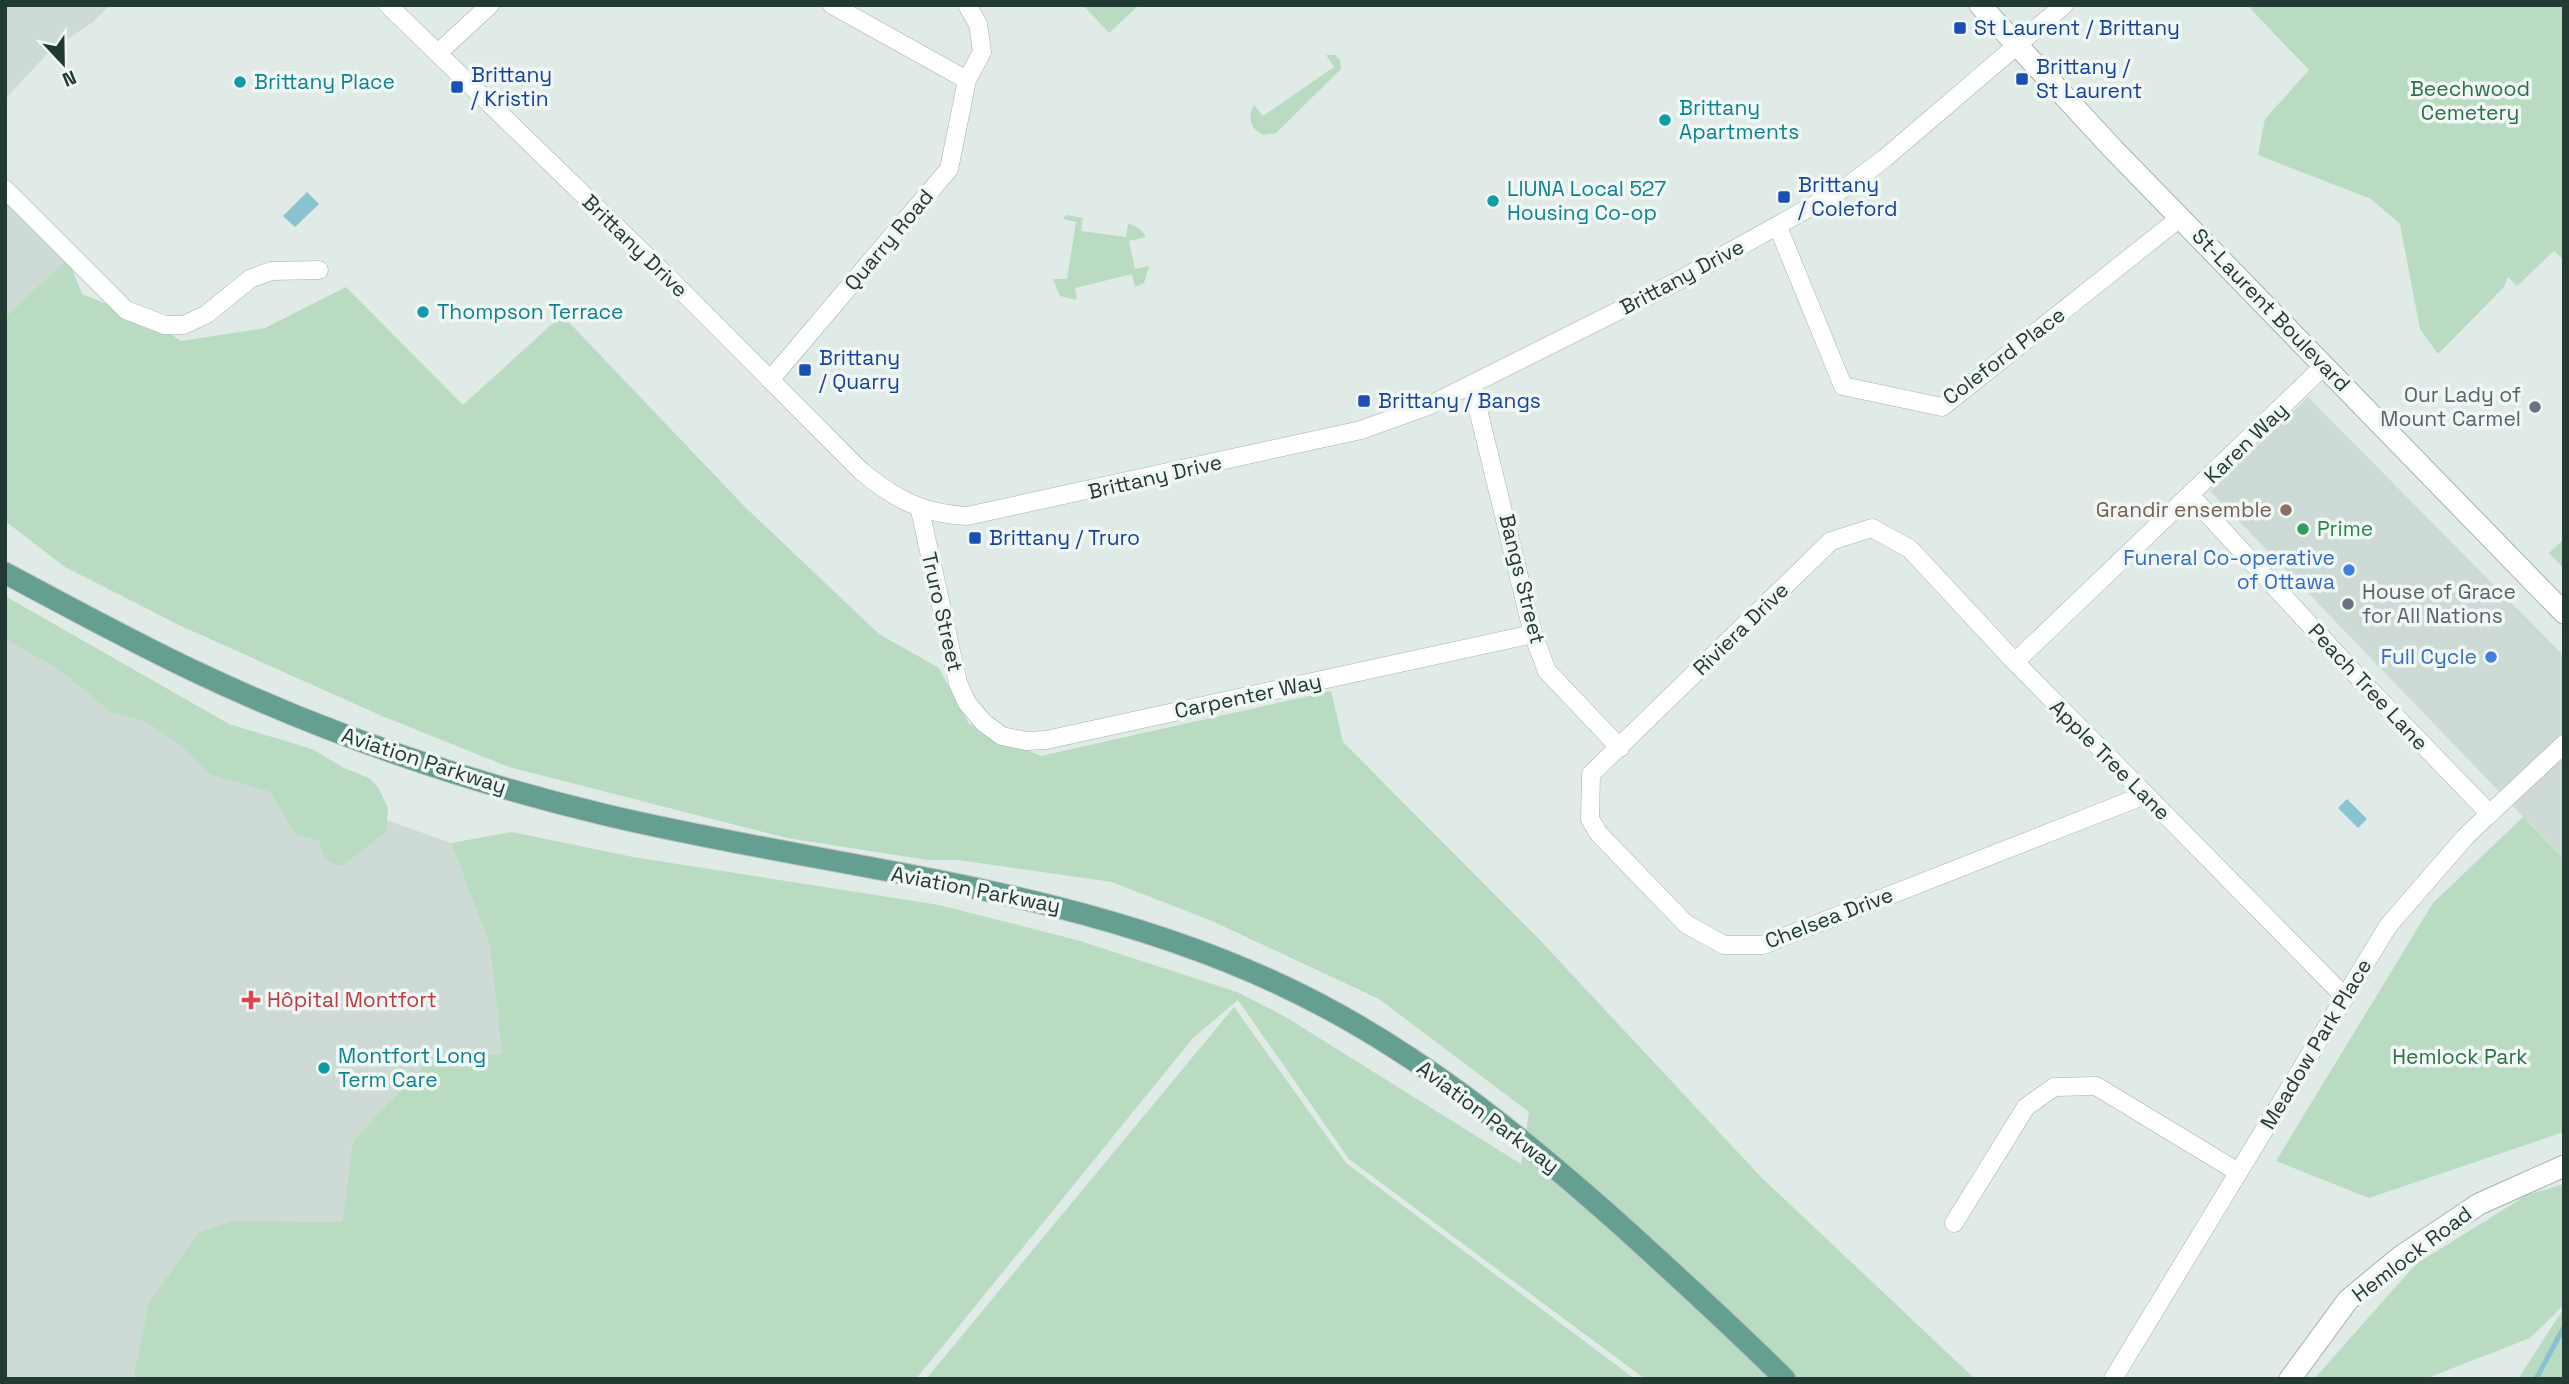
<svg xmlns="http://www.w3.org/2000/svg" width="2569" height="1384" font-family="'Space Grotesk',sans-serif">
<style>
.built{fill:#cedad5}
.green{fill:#b9dbc2}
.water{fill:#88c3cf}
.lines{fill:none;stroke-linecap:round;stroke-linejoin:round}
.stream{stroke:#88c3cf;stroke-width:5}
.minor-casing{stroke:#a3b2ad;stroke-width:19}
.tertiary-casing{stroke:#a3b2ad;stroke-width:23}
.secondary-casing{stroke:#9fb6ae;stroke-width:23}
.primary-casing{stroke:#bcc4c2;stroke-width:23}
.minor{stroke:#fff;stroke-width:18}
.tertiary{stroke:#fff;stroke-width:21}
.secondary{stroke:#fff;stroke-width:21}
.primary{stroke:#659f91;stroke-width:21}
.transit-dot{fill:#1a4fb4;stroke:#f0f7f4;stroke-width:2.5}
.culture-dot{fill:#0f9aa8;stroke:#f0f7f4;stroke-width:2.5}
.worship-dot{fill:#6b7280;stroke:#f0f7f4;stroke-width:2.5}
.education-dot{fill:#8d6e63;stroke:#f0f7f4;stroke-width:2.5}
.leisure-dot{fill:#2e9e5b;stroke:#f0f7f4;stroke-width:2.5}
.shop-dot{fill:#3f7fe0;stroke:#f0f7f4;stroke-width:2.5}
.health-dot{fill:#e0444e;stroke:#f0f7f4;stroke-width:2.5}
.labels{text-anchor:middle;stroke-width:7;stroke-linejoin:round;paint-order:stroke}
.transit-label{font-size:21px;fill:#164399;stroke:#f0f7f4;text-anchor:start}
.culture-label{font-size:21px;fill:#0d838f;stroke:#f0f7f4;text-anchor:start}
.park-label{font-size:21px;fill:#2c7047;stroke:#f0f7f4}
.street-label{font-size:21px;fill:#213a34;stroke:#f0f7f4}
.worship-label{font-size:21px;fill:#5b616d;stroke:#f0f7f4;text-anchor:end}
.education-label{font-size:21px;fill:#785e54;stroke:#f0f7f4;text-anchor:end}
.leisure-label{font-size:21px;fill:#27864d;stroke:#f0f7f4;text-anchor:start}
.shop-label{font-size:21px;fill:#366cbe;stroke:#f0f7f4;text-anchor:end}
.health-label{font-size:21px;fill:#be3a42;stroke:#f0f7f4;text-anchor:start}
</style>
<rect width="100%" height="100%" fill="#e0eae6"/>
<g class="built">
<polygon points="5,5 110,5 93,22 51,50 5,99"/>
<polygon points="5,199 68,259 5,317"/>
<polygon points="2308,397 2564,656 2564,859 2210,491"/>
<polygon points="5,627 373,815 451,843 490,946 502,1054 428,1061 353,1141 342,1222 233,1221 148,1305 133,1379 5,1379"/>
</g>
<g class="green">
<polygon points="1083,5 1139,5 1109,33"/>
<polygon points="2247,5 2564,5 2564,260 2554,251 2517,286 2508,277 2504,287 2438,354 2420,329 2400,224 2371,199 2258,155 2265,119 2309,70"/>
<path d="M 1326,55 L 1335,55 L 1340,60 L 1341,69 L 1276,133 L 1263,135 C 1250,129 1247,117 1254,105 L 1263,116 L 1334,67 Z"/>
<path d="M 1066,215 L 1083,218 L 1081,231 L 1126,237 L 1128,224 C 1135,224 1143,231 1146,237 L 1129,241 L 1135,269 L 1149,266 L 1144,283 L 1135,287 L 1132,274 L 1075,288 L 1077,300 L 1060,296 L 1053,279 L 1067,279 L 1076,222 L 1063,219 Z"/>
<polygon points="68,259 82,294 156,324 181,341 265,328 346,287 463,405 562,315 745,507 879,634 939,668 969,724 1041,756 1331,691 1343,742 1536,936 1760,1176 1975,1379 1645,1379 1349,1159 1238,1000 1193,1038 916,1379 133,1379 148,1305 198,1233 232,1221 342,1222 353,1141 428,1061 502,1054 490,946 451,843 512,832 633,857 939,905 1077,940 1237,992 1284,1016 1521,1164 1529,1112 1379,999 1212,921 1112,882 958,860 928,860 787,838 509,767 382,716 181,626 65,567 5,521 5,317"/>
<polygon points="2564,539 2564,569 2549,553"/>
<path d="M 5,596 L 229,724 L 312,749 L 344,768 L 369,778 L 378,787 L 388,808 L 386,832 L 342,866 C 326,862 322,856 320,841 L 296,835 L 270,792 L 210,774 L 181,746 L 147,722 L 111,712 L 61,671 L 5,638 Z"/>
<polygon points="2523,817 2564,859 2564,1132 2369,1198 2276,1161 2433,903"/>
<polygon points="1234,1007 1346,1163 1635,1379 926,1379"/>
<polygon points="2564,1184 2564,1305 2530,1338 2425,1379 2314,1379 2416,1264 2527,1195"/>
<polygon points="2564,1308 2564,1379 2518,1379"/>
</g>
<g class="water">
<polygon points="307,192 319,204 295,227 283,216"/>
<polygon points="2347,799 2367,819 2358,828 2338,808"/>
</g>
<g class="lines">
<polyline class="stream" points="2536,1379 2564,1327"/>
<defs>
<g id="minor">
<path d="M 388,5 L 666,275 L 861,471 C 895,499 923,514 967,516 L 1361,430 L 1428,406 L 1676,282 L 1848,186 L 1885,158 L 2064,5"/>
<polyline points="832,5 967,80"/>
<polyline points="438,53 490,5"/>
<polyline points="5,189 126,310 165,325 184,325 207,314 250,279 271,271 319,270"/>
<polyline points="1778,227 1843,386 1942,407 2181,217"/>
<polyline points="770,380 949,169 967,80 982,52 978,24 967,5"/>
<polyline points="1472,385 1533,634 1547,671 1620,748"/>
<polyline points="2191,496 2369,689 2490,814"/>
<polyline points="920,510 958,683 967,703 984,723 1002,736 1026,741 1046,740 1533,634"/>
<polyline points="2015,662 2324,366"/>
<polyline points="2145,795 1763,945 1724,945 1686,924 1599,834 1590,819 1591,774 1831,541 1872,528 1910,549 2015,662 2345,997"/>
<polyline points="1954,1223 2026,1107 2054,1087 2096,1086 2238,1172"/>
<polyline points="2113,1379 2388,926 2466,836 2564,744"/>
</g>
<polyline id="tertiary" points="2290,1379 2348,1300 2400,1257 2479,1204 2564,1166"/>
<polyline id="secondary" points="1980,5 2114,150 2564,613"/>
<path id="primary" d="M 5,573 C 67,606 129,640 192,670 C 324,733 464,781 606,815 C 833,869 1070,885 1283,986 C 1411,1046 1520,1135 1624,1228 C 1679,1278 1733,1327 1785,1379"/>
</defs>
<use href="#minor" class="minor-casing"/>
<use href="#tertiary" class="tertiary-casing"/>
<use href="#secondary" class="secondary-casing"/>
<use href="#primary" class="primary-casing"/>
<use href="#minor" class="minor"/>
<use href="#tertiary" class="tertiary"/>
<use href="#secondary" class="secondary"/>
<use href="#primary" class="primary"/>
</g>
<g class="transit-dot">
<rect x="1953" y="21" width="14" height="14" rx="3.5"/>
<rect x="2015" y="72" width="14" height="14" rx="3.5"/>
<rect x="450" y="80" width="14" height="14" rx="3.5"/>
<rect x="1777" y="190" width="14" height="14" rx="3.5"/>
<rect x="798" y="363" width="14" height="14" rx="3.5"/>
<rect x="1357" y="394" width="14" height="14" rx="3.5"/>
<rect x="968" y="531" width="14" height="14" rx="3.5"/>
</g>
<g class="culture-dot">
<circle cx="240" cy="82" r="7"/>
<circle cx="1665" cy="120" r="7"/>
<circle cx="1493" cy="201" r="7"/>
<circle cx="423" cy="312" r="7"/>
<circle cx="324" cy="1068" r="7"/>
</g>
<g class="worship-dot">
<circle cx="2535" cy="407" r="7"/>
<circle cx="2348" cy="604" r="7"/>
</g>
<circle class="education-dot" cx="2286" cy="510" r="7"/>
<circle class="leisure-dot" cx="2303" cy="529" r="7"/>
<g class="shop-dot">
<circle cx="2349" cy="570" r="7"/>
<circle cx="2491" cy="657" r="7"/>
</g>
<path class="health-dot" d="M247.5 989.5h7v7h7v7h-7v7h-7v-7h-7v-7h7z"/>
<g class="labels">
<g class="transit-label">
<text x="1974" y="35">St Laurent / Brittany</text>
<text x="2036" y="74">Brittany /<tspan x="2036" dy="24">St Laurent</tspan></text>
<text x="471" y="82">Brittany<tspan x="471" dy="24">/ Kristin</tspan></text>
<text x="1798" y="192">Brittany<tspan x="1798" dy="24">/ Coleford</tspan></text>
<text x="819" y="365">Brittany<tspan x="819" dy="24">/ Quarry</tspan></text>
<text x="1378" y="408">Brittany / Bangs</text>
<text x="989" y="545">Brittany / Truro</text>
</g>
<g class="culture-label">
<text x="254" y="89">Brittany Place</text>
<text x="1679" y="115">Brittany<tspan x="1679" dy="24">Apartments</tspan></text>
<text x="1507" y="196">LIUNA Local 527<tspan x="1507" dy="24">Housing Co-op</tspan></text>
<text x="437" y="319">Thompson Terrace</text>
<text x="338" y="1063">Montfort Long<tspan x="338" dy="24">Term Care</tspan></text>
</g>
<g class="park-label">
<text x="2470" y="96">Beechwood<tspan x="2470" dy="24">Cemetery</tspan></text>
<text x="2460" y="1064">Hemlock Park</text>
</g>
<g class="street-label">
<text transform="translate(889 240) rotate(-50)" y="7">Quarry Road</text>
<text transform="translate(635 246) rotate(44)" y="7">Brittany Drive</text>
<text transform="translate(1682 277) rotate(-28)" y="7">Brittany Drive</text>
<text transform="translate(2271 310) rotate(46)" y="7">St-Laurent Boulevard</text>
<text transform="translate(2004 356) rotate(-37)" y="7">Coleford Place</text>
<text transform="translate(2246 443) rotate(-44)" y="7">Karen Way</text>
<text transform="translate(1155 477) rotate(-13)" y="7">Brittany Drive</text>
<text transform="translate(1522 579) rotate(76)" y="7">Bangs Street</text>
<text transform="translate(942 612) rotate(77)" y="7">Truro Street</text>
<text transform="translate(1741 629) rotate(-44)" y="7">Riviera Drive</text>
<text transform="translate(2368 687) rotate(47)" y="7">Peach Tree Lane</text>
<text transform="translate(1248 696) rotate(-12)" y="7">Carpenter Way</text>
<text transform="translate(2110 760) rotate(45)" y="7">Apple Tree Lane</text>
<text transform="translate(424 761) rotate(18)" y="7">Aviation Parkway</text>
<text transform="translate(976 890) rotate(11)" y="7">Aviation Parkway</text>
<text transform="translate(1829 918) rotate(-21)" y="7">Chelsea Drive</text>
<text transform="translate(2316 1044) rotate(-59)" y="7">Meadow Park Place</text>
<text transform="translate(1488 1117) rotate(37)" y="7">Aviation Parkway</text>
<text transform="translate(2412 1254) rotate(-37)" y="7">Hemlock Road</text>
</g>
<g class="worship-label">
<text x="2521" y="402">Our Lady of<tspan x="2521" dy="24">Mount Carmel</tspan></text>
<text x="2362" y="599" text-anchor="start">House of Grace<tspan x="2362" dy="24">for All Nations</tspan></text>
</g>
<g class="education-label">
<text x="2272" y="517">Grandir ensemble</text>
</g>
<g class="leisure-label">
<text x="2317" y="536">Prime</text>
</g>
<g class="shop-label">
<text x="2335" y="565">Funeral Co-operative<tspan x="2335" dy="24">of Ottawa</tspan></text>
<text x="2477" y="664">Full Cycle</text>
</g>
<g class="health-label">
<text x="267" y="1007">Hôpital Montfort</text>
</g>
</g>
<rect width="2569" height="1384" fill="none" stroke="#213a34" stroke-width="14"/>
<g transform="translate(63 63) rotate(158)" stroke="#f0f7f4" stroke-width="5" paint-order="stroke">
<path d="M0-5L12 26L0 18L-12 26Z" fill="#213a34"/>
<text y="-10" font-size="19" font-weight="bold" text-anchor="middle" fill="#213a34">N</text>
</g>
</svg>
